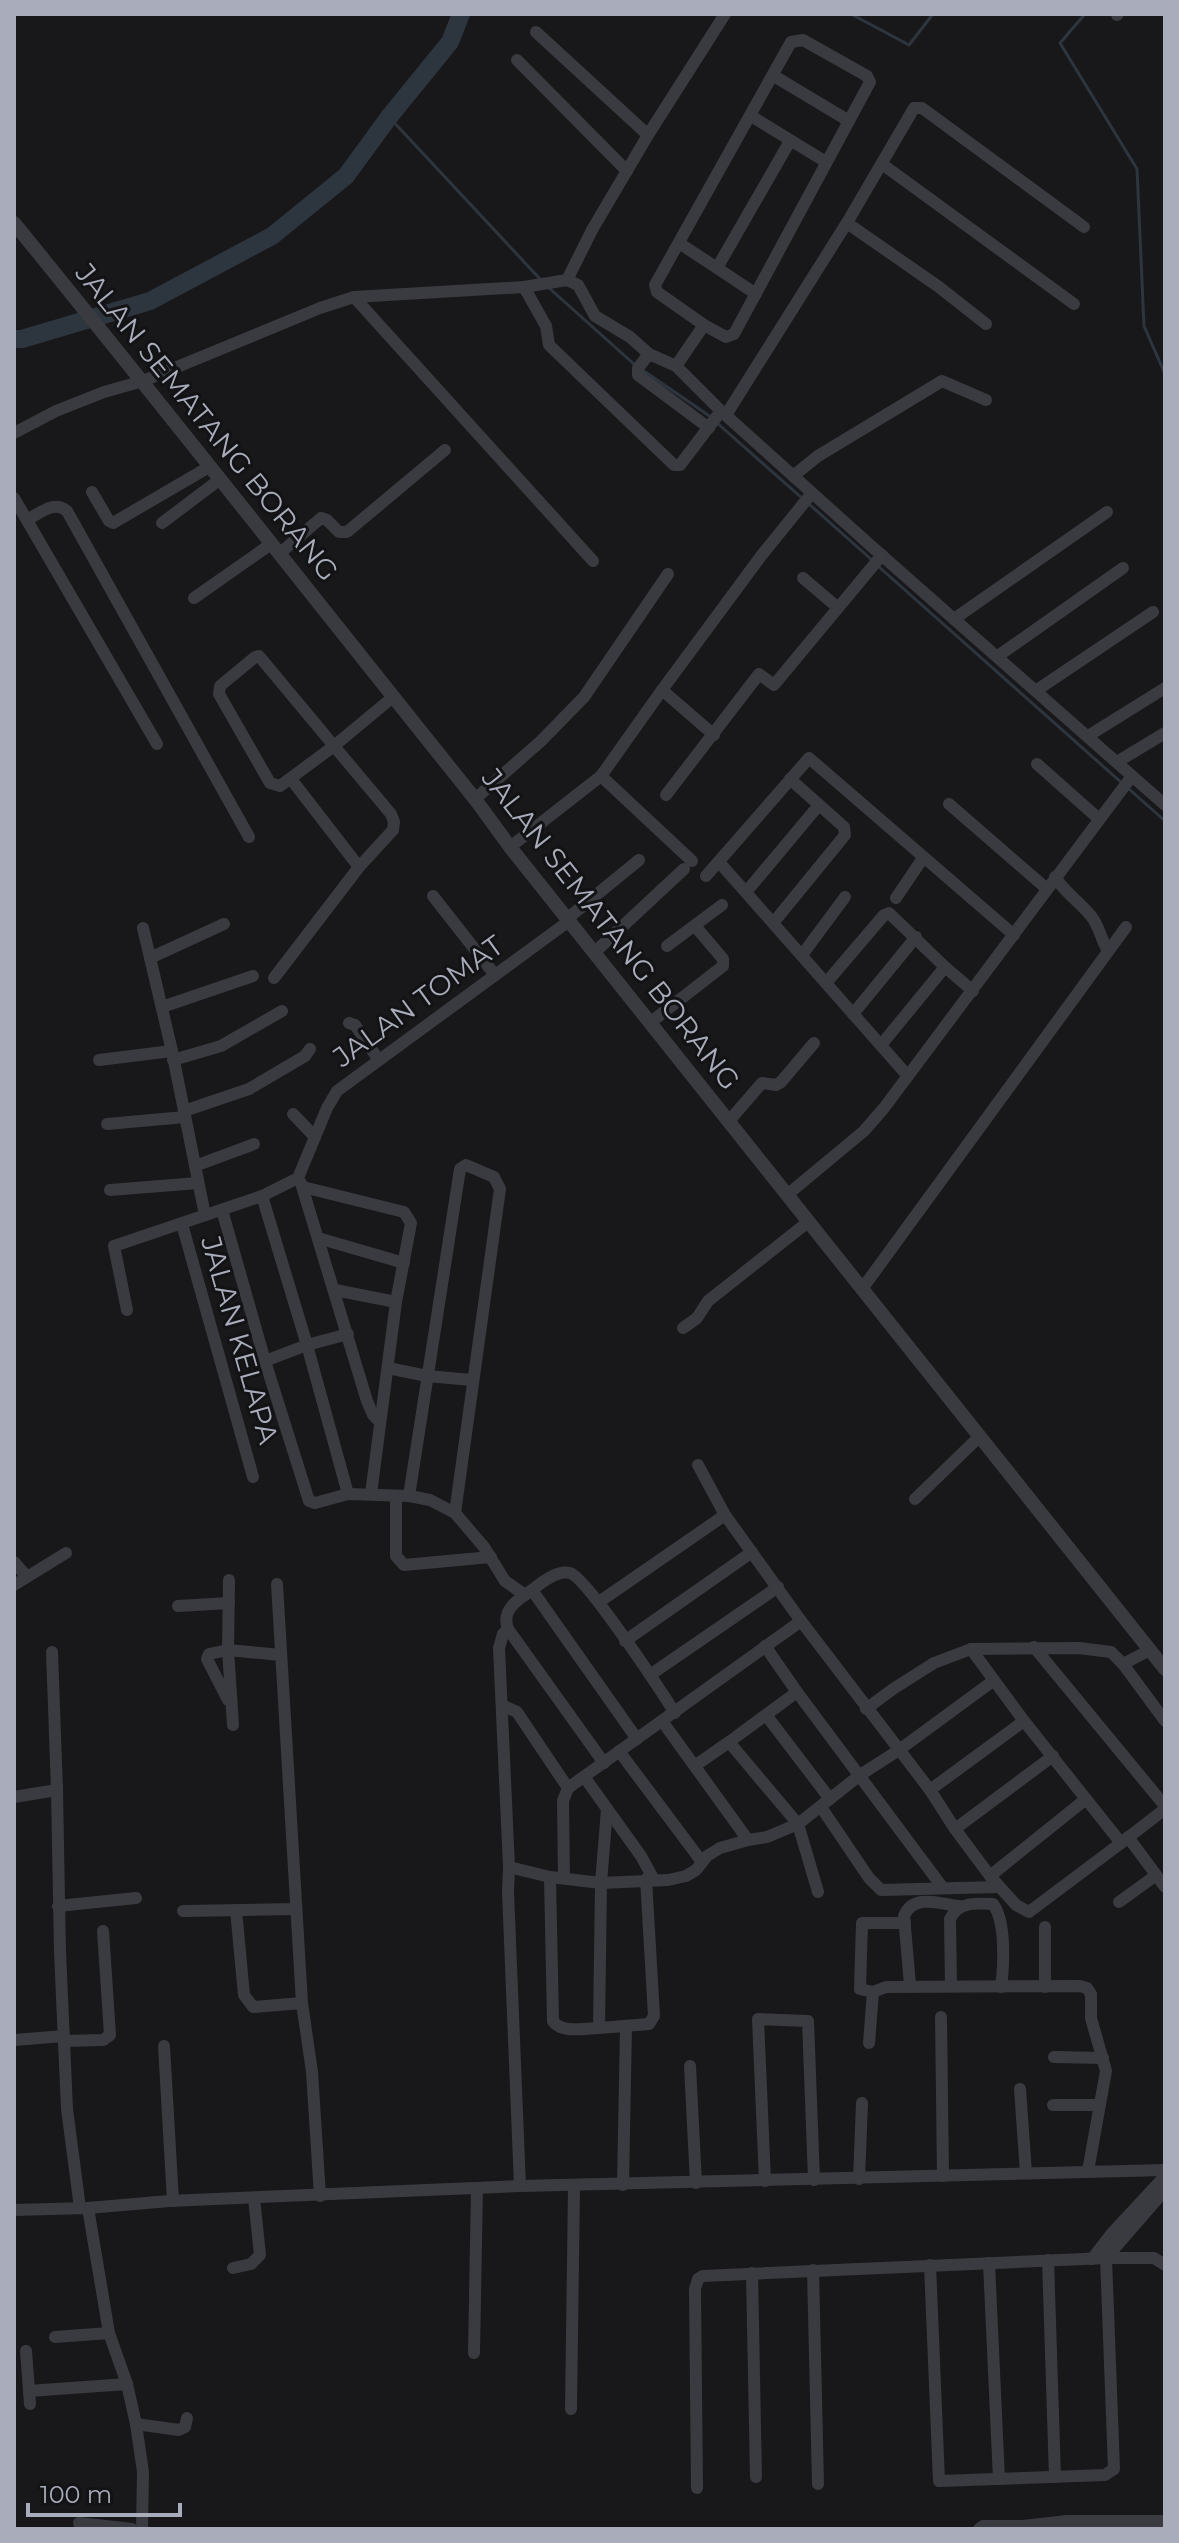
<svg xmlns="http://www.w3.org/2000/svg" width="1179" height="2543" font-family="Montserrat,sans-serif">
<style>
.lines{fill:none;stroke-linecap:round;stroke-linejoin:round}
.stream{stroke:#2d353f;stroke-width:3}
.river{stroke:#2d353f;stroke-width:18}
.minor{stroke:#3a3b41;stroke-width:12}
.tertiary{stroke:#3a3b41;stroke-width:14}
.labels{text-anchor:middle;stroke-width:6;stroke-linejoin:round;paint-order:stroke}
.street-label{font-size:28px;fill:#a9adbb;stroke:#131315}
</style>
<rect width="100%" height="100%" fill="#18181a"/>
<g class="lines">
<g class="stream">
<polyline points="851,14 909,45 933,14"/>
<polyline points="1085,14 1060,43 1137,169 1144,326 1165,374"/>
<polyline points="389,117 540,279"/>
<polyline points="548,287 635,365"/>
<polyline points="641,369 711,417"/>
<polyline points="716,422 803,499"/>
<polyline points="809,504 872,560"/>
<polyline points="878,566 1123,784"/>
<polyline points="1129,789 1165,821"/>
</g>
<polyline class="river" points="14,339 22,339 150,301 272,236 346,176 389,117 450,42 461,14"/>
<g class="minor">
<polyline points="725,14 648,135 592,230 567,280 578,285 595,316 630,337 649,354 676,366 721,411 870,545 1165,805"/>
<polyline points="1117,15 1118,14"/>
<polyline points="536,32 648,135"/>
<polyline points="517,60 627,171"/>
<polyline points="774,76 849,121"/>
<polyline points="751,116 826,162"/>
<polyline points="882,164 1074,304"/>
<polyline points="847,223 939,287 986,324"/>
<polyline points="679,243 717,268"/>
<polyline points="524,287 546,326 549,345 674,465 680,465 721,411"/>
<polyline points="756,294 717,268 790,141"/>
<polyline points="354,297 593,561"/>
<polyline points="649,354 638,368 638,375 709,428"/>
<polyline points="676,366 704,325 726,337 734,334 870,82 867,76 803,40 791,42 655,285 657,292 704,325"/>
<polyline points="726,415 848,221 914,108 922,108 1084,227"/>
<polyline points="14,433 56,411 104,392 143,381 320,308 354,297 524,287 567,280"/>
<polyline points="793,476 818,456 942,381 986,400"/>
<polyline points="92,492 109,521 113,523 209,467"/>
<polyline points="14,498 157,744"/>
<path d="M 27,520 C 40,513 54,500 67,511 L 249,837"/>
<polyline points="162,523 219,480"/>
<polyline points="279,554 321,518 327,520 339,532 347,532 445,450"/>
<polyline points="803,578 837,607"/>
<polyline points="194,598 271,544"/>
<polyline points="954,619 1107,512"/>
<polygon points="259,656 334,746 280,786 270,783 219,694 220,686 255,657"/>
<polyline points="998,656 1123,568"/>
<polyline points="662,690 761,556 812,493"/>
<polyline points="1037,690 1153,612"/>
<polyline points="1088,736 1165,688"/>
<polyline points="1117,762 1165,733"/>
<polyline points="1037,764 1099,819"/>
<polyline points="601,776 692,861"/>
<polyline points="291,779 359,867"/>
<polyline points="666,795 759,674 774,685 882,555"/>
<polyline points="475,799 541,741 584,697 668,574"/>
<polyline points="949,804 1047,889"/>
<polyline points="510,847 601,776 662,690 714,735"/>
<polyline points="719,862 907,1075"/>
<polyline points="706,876 809,758 1014,935"/>
<path d="M 1055,877 C 1065,893 1080,902 1091,916 C 1099,925 1101,940 1108,951"/>
<polyline points="747,891 819,805"/>
<polyline points="433,896 495,975"/>
<polyline points="896,898 923,858"/>
<polyline points="568,918 639,860"/>
<polyline points="774,922 845,835 844,827 790,779"/>
<polyline points="143,928 172,1051 205,1215"/>
<polyline points="667,946 722,905"/>
<polyline points="595,952 684,869"/>
<polyline points="802,955 845,897"/>
<polyline points="150,958 224,924"/>
<polyline points="274,978 359,867 393,830 394,822 391,814 334,746 393,697"/>
<polyline points="826,983 884,915 889,913 945,967 973,991"/>
<polyline points="162,1007 253,976"/>
<polyline points="853,1014 916,937"/>
<polyline points="651,1022 723,966 723,959 695,926"/>
<polyline points="349,1023 355,1025 378,1059"/>
<polyline points="881,1045 945,967"/>
<polyline points="99,1060 172,1051"/>
<polyline points="173,1060 221,1046 282,1011"/>
<polyline points="184,1111 249,1089 305,1056 310,1049"/>
<polyline points="293,1114 315,1137"/>
<polyline points="729,1121 762,1083 776,1085 781,1082 814,1043"/>
<polyline points="107,1124 185,1117"/>
<polyline points="195,1166 254,1144"/>
<polyline points="301,1183 367,1401 373,1415 379,1421"/>
<polyline points="303,1187 404,1212 411,1223 396,1302 371,1494"/>
<polyline points="110,1190 198,1183"/>
<polyline points="787,1195 864,1131 884,1108 1132,776"/>
<polyline points="262,1196 307,1345 348,1494"/>
<polyline points="222,1210 265,1361 309,1501 315,1503 348,1494 409,1496 430,1500 455,1513 484,1547 505,1581 525,1595"/>
<polyline points="182,1224 253,1477"/>
<polyline points="318,1238 404,1263"/>
<polyline points="862,1289 1126,927"/>
<polyline points="335,1290 396,1302"/>
<polyline points="127,1310 114,1246 262,1196 298,1178 327,1108 337,1091 569,921"/>
<polyline points="683,1328 697,1318 708,1301 808,1222"/>
<polyline points="265,1361 307,1345 348,1334"/>
<polyline points="388,1368 427,1376 472,1380"/>
<polyline points="698,1465 725,1515"/>
<polyline points="396,1496 396,1556 404,1565 491,1557"/>
<polyline points="409,1496 460,1169 466,1165 494,1177 500,1189 455,1513"/>
<polyline points="915,1499 979,1437"/>
<polyline points="14,1562 27,1577"/>
<polyline points="229,1580 228,1650 233,1725"/>
<polyline points="277,1584 302,2003 312,2072 320,2196"/>
<polyline points="14,1585 66,1553"/>
<path d="M 532,1590 C 541,1583 557,1570 570,1573 C 587,1578 661,1691 675,1713"/>
<polyline points="599,1602 725,1515 801,1621"/>
<polyline points="178,1606 229,1603"/>
<path d="M 508,1629 C 501,1610 517,1600 532,1590 L 637,1739"/>
<polyline points="625,1641 752,1552"/>
<polyline points="765,1646 797,1692"/>
<polyline points="1034,1647 1165,1806"/>
<polyline points="971,1649 1024,1721 1121,1843 1165,1809"/>
<polyline points="52,1652 57,1790 60,1952 67,2109 80,2208"/>
<polyline points="1123,1664 1150,1650"/>
<polyline points="650,1675 778,1587"/>
<polyline points="228,1700 207,1659 209,1654 228,1650 281,1655"/>
<polyline points="502,1708 506,1707 517,1712 568,1788"/>
<polyline points="866,1709 893,1689 934,1663 971,1649 1079,1648 1111,1652 1123,1664 1165,1721"/>
<polyline points="766,1715 830,1799"/>
<polyline points="662,1721 748,1840 767,1837 798,1824 860,1775 899,1750 993,1681"/>
<polyline points="619,1751 702,1862"/>
<polyline points="696,1765 729,1742"/>
<polyline points="585,1778 641,1856 654,1880"/>
<polyline points="930,1790 1024,1721"/>
<polyline points="14,1797 57,1790"/>
<polyline points="821,1807 869,1878 881,1890 998,1887"/>
<polyline points="955,1829 1053,1756"/>
<polyline points="1128,1837 1165,1887"/>
<polyline points="509,1867 499,1648 503,1634 508,1629 604,1763"/>
<polyline points="990,1876 1086,1799"/>
<path d="M 550,1877 L 553,2021 C 562,2034 584,2028 599,2028"/>
<polyline points="564,1878 563,1801 568,1788 801,1621 930,1790 955,1829 990,1876 1016,1905 1029,1912 1121,1843"/>
<polyline points="646,1879 654,2016 649,2024 599,2028 601,1883 668,1880 686,1876 696,1870 707,1856 720,1848 748,1840"/>
<polyline points="818,1892 798,1824 729,1742 797,1692 943,1888"/>
<polyline points="1119,1902 1155,1876"/>
<polyline points="58,1906 136,1898"/>
<polyline points="236,1910 244,1995 253,2007 302,2003"/>
<polyline points="183,1911 296,1909"/>
<polyline points="1045,1927 1045,1987"/>
<path d="M 910,1985 L 904,1916 C 913,1893 940,1904 959,1906"/>
<path d="M 951,1986 L 950,1919 C 957,1902 976,1903 993,1904 C 1006,1921 1004,1965 1001,1987"/>
<polyline points="873,1992 860,1989 862,1923 905,1923"/>
<polyline points="941,2017 943,2176"/>
<polyline points="14,2040 64,2036"/>
<polyline points="64,2041 103,2040 110,2035 103,1931"/>
<polyline points="869,2043 873,1992 886,1987 1080,1986 1087,1988 1091,1994 1091,2018 1106,2071 1088,2171"/>
<polyline points="164,2046 173,2201"/>
<polyline points="1054,2057 1103,2058"/>
<polyline points="690,2066 696,2183"/>
<polyline points="1020,2089 1026,2173"/>
<polyline points="1053,2105 1100,2105"/>
<polyline points="859,2179 862,2103"/>
<polyline points="765,2181 758,2019 808,2021 814,2180"/>
<polyline points="623,2185 626,2027"/>
<polyline points="520,2186 508,1892 509,1867 550,1877 601,1883 607,1809"/>
<polyline points="88,2208 109,2333 127,2384 136,2424 143,2472 142,2529"/>
<polyline points="14,2210 88,2208 169,2201 520,2186 1165,2170"/>
<polyline points="1092,2259 1113,2232 1165,2176"/>
<polyline points="1048,2260 1055,2477"/>
<polyline points="989,2263 999,2479"/>
<polyline points="930,2265 939,2481 1105,2475 1114,2469 1106,2258 1165,2190"/>
<polyline points="233,2268 251,2264 260,2255 254,2198"/>
<polyline points="813,2270 818,2484"/>
<polyline points="752,2273 756,2477"/>
<polyline points="55,2337 109,2333"/>
<polyline points="26,2351 30,2404"/>
<polyline points="474,2353 477,2188"/>
<polyline points="29,2391 127,2384"/>
<polyline points="571,2409 574,2186"/>
<polyline points="136,2424 179,2430 185,2427 187,2418"/>
<polyline points="697,2488 695,2289 698,2279 703,2276 1106,2258 1154,2258 1165,2265"/>
<polyline points="79,2523 132,2529"/>
<polyline points="979,2529 983,2526 1023,2526 1067,2521 1165,2521"/>
</g>
<path class="tertiary" d="M 14,223 C 169,413 321,607 475,799 L 510,847 L 1165,1669"/>
</g>
<g class="labels">
<g class="street-label">
<text transform="translate(207 422) rotate(51)" y="10">JALAN SEMATANG BORANG</text>
<text transform="translate(611 929) rotate(52)" y="10">JALAN SEMATANG BORANG</text>
<text transform="translate(418 1001) rotate(-36)" y="10">JALAN TOMAT</text>
<text transform="translate(240 1340) rotate(74)" y="10">JALAN KELAPA</text>
</g>
</g>
<rect width="1179" height="2543" fill="none" stroke="#a9adbb" stroke-width="32"/>
<path d="M28 2503v12h152v-12" fill="none" stroke="#a9adbb" stroke-width="4"/>
<text x="40" y="2503" font-size="24" fill="#a9adbb" stroke="#131315" stroke-width="6" paint-order="stroke">100 m</text>
</svg>
